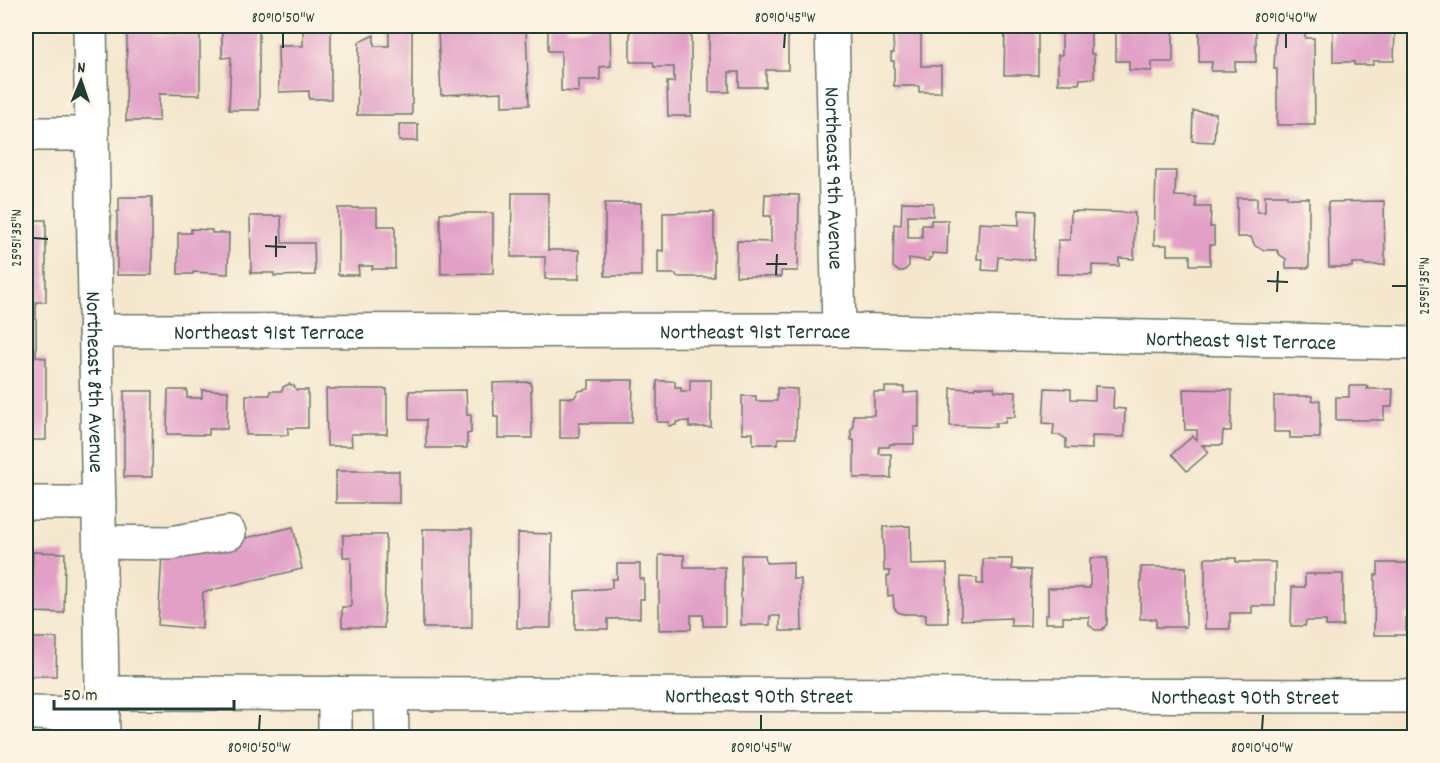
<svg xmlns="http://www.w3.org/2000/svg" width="1440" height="763" font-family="Dekko,sans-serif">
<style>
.building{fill:#e2a0c7}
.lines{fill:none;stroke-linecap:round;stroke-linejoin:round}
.minor-casing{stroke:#6a786a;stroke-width:36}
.minor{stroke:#fff;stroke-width:33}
.ticks{fill:none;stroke:#1f3d34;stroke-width:2}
.labels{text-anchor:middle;stroke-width:4.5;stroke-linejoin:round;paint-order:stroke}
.street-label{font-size:22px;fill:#1f3d34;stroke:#fcf5e5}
.neatline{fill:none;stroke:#1f3d34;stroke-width:2}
.ticks-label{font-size:15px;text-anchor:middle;fill:#1f3d34}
</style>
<rect width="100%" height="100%" fill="#fcf5e5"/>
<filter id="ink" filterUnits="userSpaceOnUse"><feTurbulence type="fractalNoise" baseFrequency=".0167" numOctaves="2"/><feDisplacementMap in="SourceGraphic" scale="12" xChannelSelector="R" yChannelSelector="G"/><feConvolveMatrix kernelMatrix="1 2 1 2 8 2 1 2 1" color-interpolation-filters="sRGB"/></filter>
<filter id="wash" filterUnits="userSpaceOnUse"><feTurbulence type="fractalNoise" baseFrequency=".008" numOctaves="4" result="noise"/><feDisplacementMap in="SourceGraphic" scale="24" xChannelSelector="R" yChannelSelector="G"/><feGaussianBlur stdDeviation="1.35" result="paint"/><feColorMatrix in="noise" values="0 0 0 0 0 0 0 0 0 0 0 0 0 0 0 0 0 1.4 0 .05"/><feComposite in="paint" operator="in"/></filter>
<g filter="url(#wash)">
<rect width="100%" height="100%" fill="#f4e7cd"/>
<g id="blocks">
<g class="building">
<polygon points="222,26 259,26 259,110 229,110 231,57 222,58"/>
<polygon points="548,26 566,26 566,29 589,28 589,26 610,26 611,66 600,67 600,80 579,80 579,92 561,91 561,51 548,51"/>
<polygon points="630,26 691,26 691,116 668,116 667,82 674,82 674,67 654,67 653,62 630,62"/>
<polygon points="766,26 788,26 788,70 766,70 766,87 739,87 739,72 729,72 729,92 709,92 709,29 727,29 727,32 766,31"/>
<polygon points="892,26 914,26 914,35 921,34 921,66 941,66 941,92 919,92 919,86 894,86 894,61 891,61 891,53 894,53"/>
<polygon points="1005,26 1038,26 1038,75 1004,75"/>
<polygon points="1073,26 1091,26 1091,54 1094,54 1094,78 1080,79 1079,84 1058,84 1058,55 1062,55 1062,27 1073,27"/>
<polygon points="1119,26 1173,26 1173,62 1152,62 1152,71 1129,70 1129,61 1116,61 1116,28 1119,28"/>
<polygon points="1199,26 1256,26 1256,62 1235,62 1235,71 1211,71 1212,62 1199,62"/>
<polygon points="1276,26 1305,26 1305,38 1314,38 1315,125 1277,125 1277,69 1274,69"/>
<polygon points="1333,26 1371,26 1371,30 1395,30 1394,61 1373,61 1373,65 1354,65 1354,62 1333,62"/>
<polygon points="389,27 412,27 412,115 357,115 359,42 374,35 374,46 389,46"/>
<polygon points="303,28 331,28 331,99 309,99 309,91 279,92 278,46 303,46"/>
<polygon points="526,28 529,105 502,106 502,92 441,95 438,32"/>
<polygon points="127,31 151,32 151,34 200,34 200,95 159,94 159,121 126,121"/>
<polygon points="1193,111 1216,113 1214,142 1192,141"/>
<rect x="399" y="124" width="19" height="17"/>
<polygon points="1156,171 1176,171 1175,196 1196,197 1196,207 1211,207 1210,227 1214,227 1214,245 1210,245 1210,265 1190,265 1190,255 1167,255 1167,245 1154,245"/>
<polygon points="512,193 548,193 548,250 579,250 579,279 545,279 545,257 511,257"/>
<polygon points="765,194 799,195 798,271 781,271 781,277 736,276 737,241 771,242 771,216 764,216"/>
<polygon points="1265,195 1287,195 1287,198 1309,198 1309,268 1286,268 1286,259 1280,255 1277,250 1264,250 1255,246 1251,237 1237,237 1237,198 1257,198 1257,212 1265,212"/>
<polygon points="119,197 152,197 152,275 117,275 117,212 119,211"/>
<polygon points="1384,201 1385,265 1364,265 1364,263 1352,263 1352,267 1329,267 1328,202"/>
<polygon points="902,202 933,203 933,216 908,215 908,238 922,238 922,225 931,225 931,220 948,220 947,254 932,253 932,258 929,258 929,261 909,258 909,266 904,271 898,271 893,267 894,224 901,225"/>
<rect x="605" y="203" width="36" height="73"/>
<polygon points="338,208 377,208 377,226 395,226 395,269 372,269 373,266 358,266 359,275 338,275"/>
<polygon points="1019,210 1036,211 1034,260 998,257 997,271 982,270 983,259 977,259 979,223 1019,225"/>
<polygon points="1071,211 1135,213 1134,259 1119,258 1119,266 1092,265 1092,275 1057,274 1058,240 1070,240"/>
<polygon points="714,212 714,277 677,277 676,274 658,274 658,250 663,251 663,213"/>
<polygon points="440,213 493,213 493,273 441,274"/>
<polygon points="250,216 281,216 282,243 314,243 315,275 274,276 274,273 251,273"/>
<polygon points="26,220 46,220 46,302 36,302 36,357 46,358 46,440 26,440"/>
<polygon points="191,229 212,230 212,233 229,233 228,274 193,272 193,274 178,274 178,233 191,233"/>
<polygon points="589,380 633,380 632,423 579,423 579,438 560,438 560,397 574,398 579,391 589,389"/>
<polygon points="690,380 711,380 711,427 689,427 689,421 676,422 676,425 669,426 669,422 657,422 657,381 675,381 675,387 681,387 681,391 690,391"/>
<polygon points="531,382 532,438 498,438 498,417 494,417 493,383"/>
<polygon points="289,384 294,386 296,390 308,390 308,428 288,428 288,435 246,435 246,395 270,395 270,391 282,391 283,387"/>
<polygon points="1095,386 1114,387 1113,408 1125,409 1124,437 1092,436 1092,449 1066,448 1066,439 1060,435 1053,435 1054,424 1043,423 1045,388 1071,389 1071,399 1095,400"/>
<polygon points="1349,386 1368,386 1367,389 1393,389 1392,407 1384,407 1384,420 1336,420 1336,397 1349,397"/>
<polygon points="885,387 904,387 904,393 919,392 919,427 914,427 914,444 890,444 889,447 879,447 879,454 891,454 891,478 854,478 854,440 851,440 851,429 853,428 853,415 874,415 874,392 885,392"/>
<polygon points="975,387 994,387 995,391 1016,392 1015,417 1006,417 1005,423 995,423 996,427 950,426 951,388 975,389"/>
<polygon points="777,388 797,389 796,438 778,438 778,444 753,444 753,433 742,433 742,396 756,396 756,401 777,401"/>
<polygon points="326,389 387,389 387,434 351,434 352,446 327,446"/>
<polygon points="1183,389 1232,390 1231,431 1223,431 1222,445 1202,445 1209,452 1187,471 1172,454 1193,436 1197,440 1197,430 1185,430"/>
<polygon points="168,390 187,390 187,398 202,398 202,390 228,391 227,429 209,429 209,435 167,434"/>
<polygon points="466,390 467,415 471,415 471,433 467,434 467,448 426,448 426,420 409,420 409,391"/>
<polygon points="124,391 153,391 152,477 124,477"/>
<polygon points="1274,396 1312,396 1312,401 1320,400 1320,438 1290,438 1290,432 1274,432"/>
<rect x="336" y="471" width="63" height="32"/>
<polygon points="910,526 911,565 947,564 948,623 926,623 926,614 903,614 898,612 894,608 893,595 888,596 887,576 890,576 890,571 884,571 883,527"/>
<polygon points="293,527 302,569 203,592 202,629 158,625 162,554 181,553"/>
<rect x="423" y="529" width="49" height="99"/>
<polygon points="518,533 552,534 551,628 517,628"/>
<polygon points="343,535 386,535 384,628 342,627 342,607 351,607 351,557 343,557"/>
<polygon points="33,552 65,553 64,613 26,612 26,574 32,574"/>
<polygon points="659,555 684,555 684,567 725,567 725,626 703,626 703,615 691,615 691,629 659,630"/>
<polygon points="741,555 765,555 766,563 793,562 793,579 801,579 802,631 780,631 780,616 770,616 770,625 741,625"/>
<polygon points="1090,558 1107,558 1107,624 1102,630 1095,630 1089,625 1089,617 1063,617 1063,623 1045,623 1045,615 1048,615 1048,588 1090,588"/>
<polygon points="1205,558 1236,558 1236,562 1275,562 1275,606 1252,606 1252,613 1230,613 1230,629 1205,629"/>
<polygon points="983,559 1012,559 1012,569 1031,570 1030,626 1011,626 1011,618 961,620 961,577 977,578 977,584 983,584"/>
<polygon points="1378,563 1414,563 1414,615 1406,615 1406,635 1374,635 1375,575 1378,575"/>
<polygon points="617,564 640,564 640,579 644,579 644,599 640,599 640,618 608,619 608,629 575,629 575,591 612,588 612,579 617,579"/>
<polygon points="1141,567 1186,567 1186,627 1156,627 1156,619 1140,619"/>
<polygon points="1305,574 1343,574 1343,626 1326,626 1326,621 1306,621 1305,626 1291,626 1292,587 1305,587"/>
<polygon points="26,638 57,638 56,676 26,676"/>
</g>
</g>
</g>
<g filter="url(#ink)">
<use href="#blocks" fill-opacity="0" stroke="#6a786a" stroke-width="1.5"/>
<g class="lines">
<defs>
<g id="minor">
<path id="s1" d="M 90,26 L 103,738"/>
<path id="s2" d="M 832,26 L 839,330"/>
<polyline points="26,134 91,134"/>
<path id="s3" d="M 95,331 L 839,330 L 1414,343"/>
<polyline points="26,503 99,503"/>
<polyline points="100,542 170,543 229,533"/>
<path id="s4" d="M 103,693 L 1414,696"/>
<polyline points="335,693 335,738"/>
<polyline points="391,694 392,738"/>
<polyline points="26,713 103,714"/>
</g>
</defs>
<use href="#minor" class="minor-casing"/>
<use href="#minor" class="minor"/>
</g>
</g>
<path class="ticks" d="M 283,48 L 283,33M 784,48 L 785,33M 1286,48 L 1286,33M 33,238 L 48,239M 265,246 L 286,247M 276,257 L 276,236M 766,264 L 787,264M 776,275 L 777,254M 1267,281 L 1288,282M 1392,286 L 1407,286M 1277,292 L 1278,271M 259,730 L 260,715M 761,730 L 761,715M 1262,730 L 1263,715"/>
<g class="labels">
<g class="street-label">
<text dy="8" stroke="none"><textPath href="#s2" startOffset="152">Northeast 9th Avenue</textPath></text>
<text dy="8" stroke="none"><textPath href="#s3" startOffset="174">Northeast 91st Terrace</textPath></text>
<text dy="8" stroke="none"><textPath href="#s3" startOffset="660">Northeast 91st Terrace</textPath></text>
<text dy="8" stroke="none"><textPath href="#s3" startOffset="1146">Northeast 91st Terrace</textPath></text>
<text dy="8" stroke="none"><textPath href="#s1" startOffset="356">Northeast 8th Avenue</textPath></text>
<text dy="8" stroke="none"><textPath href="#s4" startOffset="656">Northeast 90th Street</textPath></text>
<text dy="8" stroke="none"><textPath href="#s4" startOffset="1142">Northeast 90th Street</textPath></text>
</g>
</g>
<rect width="1440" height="763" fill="none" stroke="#fcf5e5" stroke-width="66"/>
<g transform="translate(81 81) rotate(2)" stroke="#fcf5e5" stroke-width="4.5" paint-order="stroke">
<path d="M0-4.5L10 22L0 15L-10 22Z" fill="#1f3d34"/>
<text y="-9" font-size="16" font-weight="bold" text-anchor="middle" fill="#1f3d34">N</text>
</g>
<path d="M54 700v9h180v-9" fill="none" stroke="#1f3d34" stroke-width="3"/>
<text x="63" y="700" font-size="18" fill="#1f3d34" stroke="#fcf5e5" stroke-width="4.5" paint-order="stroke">50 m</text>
<rect x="33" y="33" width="1374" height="697" class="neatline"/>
<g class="ticks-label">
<text x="283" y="22">80°10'50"W</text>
<text x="785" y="22">80°10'45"W</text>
<text x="1286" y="22">80°10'40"W</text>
<text transform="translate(16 238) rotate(-90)" y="5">25°51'35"N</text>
<text transform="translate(1424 286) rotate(-90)" y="5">25°51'35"N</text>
<text x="259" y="752">80°10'50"W</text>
<text x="761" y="752">80°10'45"W</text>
<text x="1262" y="752">80°10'40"W</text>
</g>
</svg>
